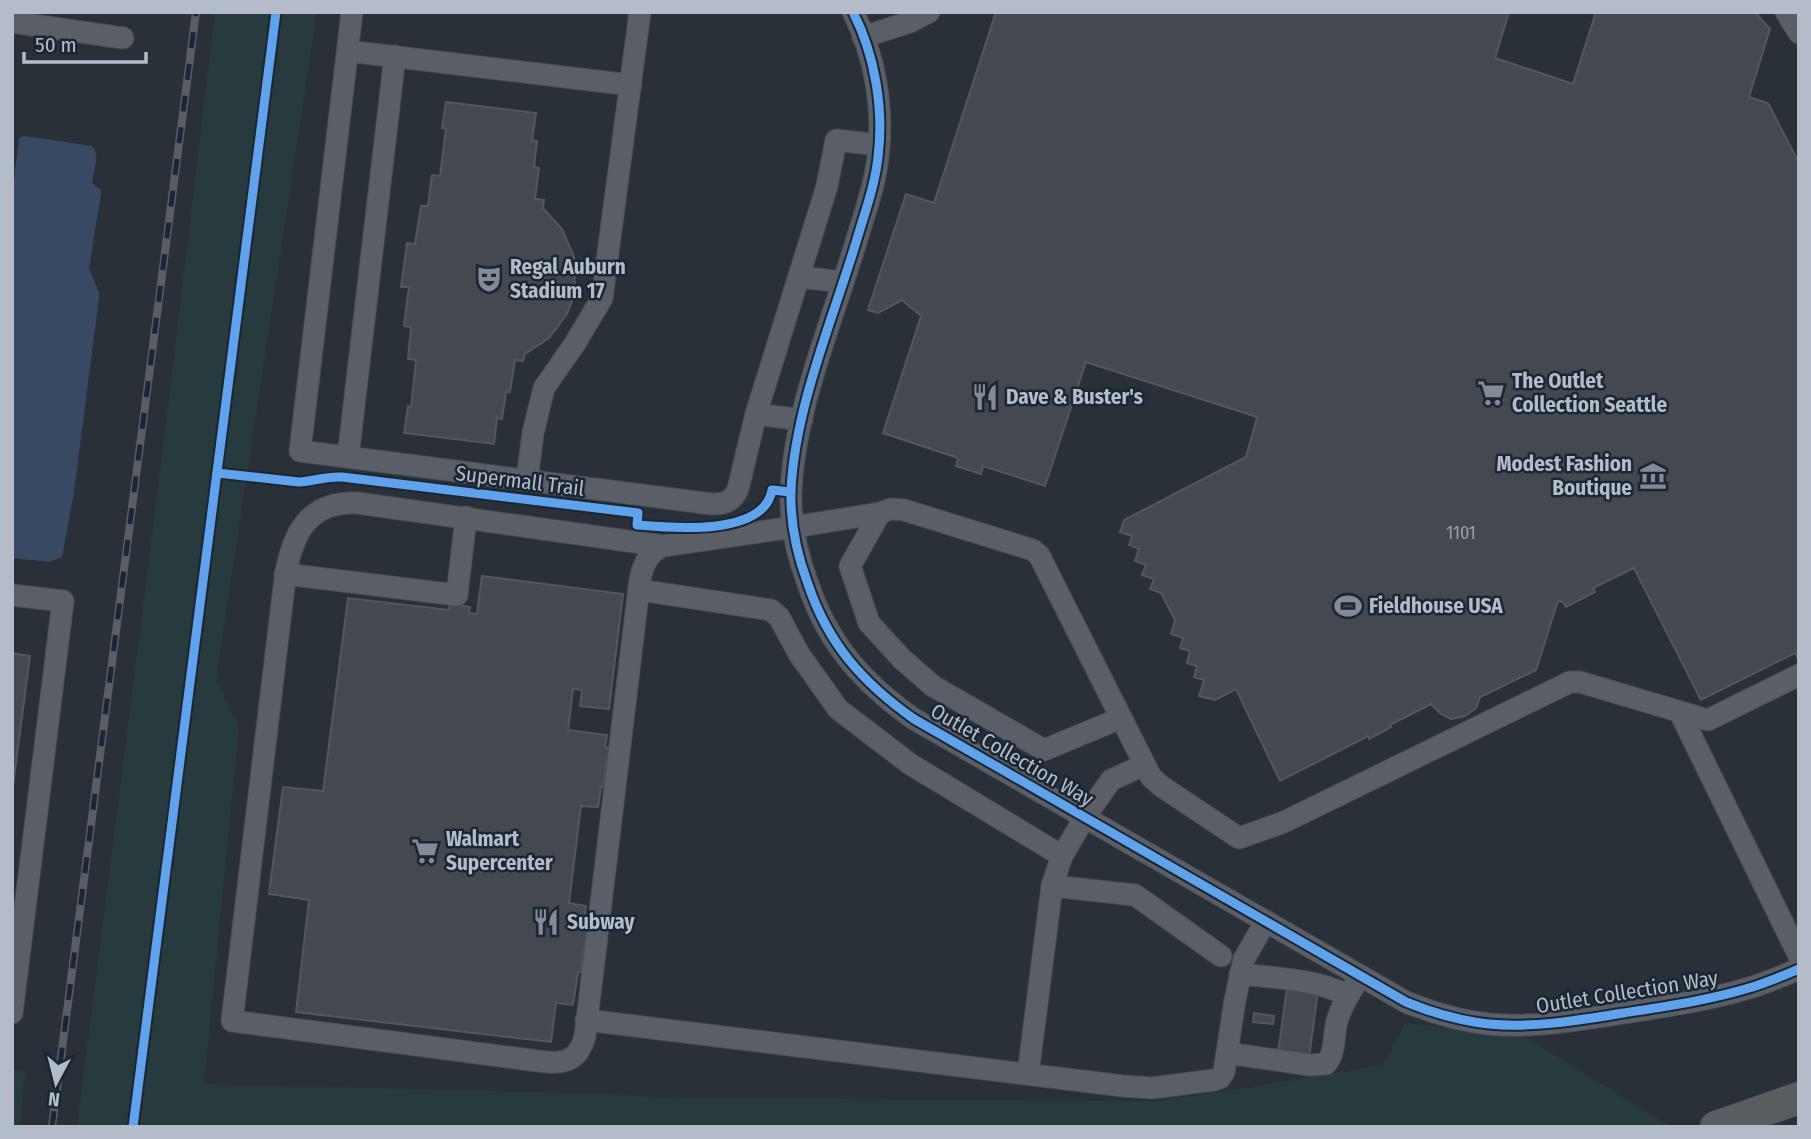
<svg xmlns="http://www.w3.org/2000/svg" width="1811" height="1139" font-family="'Fira Sans Condensed',sans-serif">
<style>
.green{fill:#273a3e}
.water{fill:#384963}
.building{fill:#444950;stroke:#52575f;stroke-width:2}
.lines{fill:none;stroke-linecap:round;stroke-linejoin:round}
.minor-casing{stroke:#484c53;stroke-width:23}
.highway-casing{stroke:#474c53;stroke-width:33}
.minor{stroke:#5a5e66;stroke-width:21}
.highway{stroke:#5a5d60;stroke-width:32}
.rail-casing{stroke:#595d64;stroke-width:8}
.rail{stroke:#1d2633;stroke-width:5;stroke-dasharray:16;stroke-linecap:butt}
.cycleway-casing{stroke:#1d2633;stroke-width:13}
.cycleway{stroke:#60a3ed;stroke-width:9}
.labels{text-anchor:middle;stroke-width:5;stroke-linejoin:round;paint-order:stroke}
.number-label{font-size:18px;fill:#989fab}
.poi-label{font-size:21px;font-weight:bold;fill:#b4bcc9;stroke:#1d2633;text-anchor:start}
.street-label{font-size:21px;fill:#b4bcc9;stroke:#1d2633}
</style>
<rect width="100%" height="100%" fill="#2a3038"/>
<g class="green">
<polygon points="215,12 317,12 216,679 239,727 204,1084 614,1094 663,1098 1154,1101 1214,1093 1383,1065 1405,1023 1526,1037 1668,1125 1662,1127 77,1127 162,456"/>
<polygon points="12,1070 25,1070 20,1127 12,1127"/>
</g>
<path class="water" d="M 24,136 L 92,146 C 101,155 93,171 92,183 L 101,190 L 101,194 L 89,268 L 99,293 L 99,298 L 74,492 L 62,557 L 50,562 L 12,558 L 12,196 L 19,138 Z"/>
<g class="building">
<polygon points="996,12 1509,12 1495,58 1573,84 1596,12 1755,12 1770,29 1749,97 1768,103 1799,163 1799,660 1795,653 1701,700 1634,568 1593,588 1595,592 1566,607 1563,602 1558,601 1536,670 1480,697 1476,708 1465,716 1451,719 1441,714 1431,704 1390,725 1391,727 1369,739 1368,736 1280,781 1236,689 1215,700 1199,696 1204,680 1194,677 1197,666 1187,663 1190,651 1180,648 1183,638 1171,634 1175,620 1161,593 1150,589 1154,579 1142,575 1146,565 1135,561 1139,549 1129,545 1132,536 1120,532 1124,520 1246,457 1257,417 1086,362 1045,486 983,466 981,474 956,466 958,458 883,433 921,316 902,300 878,313 868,310 906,194 934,203"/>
<polygon points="446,102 536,113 532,140 537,141 534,167 539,168 535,199 544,200 543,208 562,229 574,257 575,286 572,301 567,314 549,338 525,354 523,361 515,360 510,392 506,392 502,419 497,418 494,444 404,433 408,406 411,407 416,360 408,359 411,327 404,326 409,287 401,287 407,243 415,244 421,206 428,206 432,175 440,176 446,129 442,128"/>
<polygon points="482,576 623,594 609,709 580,706 582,690 573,689 568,730 607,735 605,747 609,748 603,787 601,787 598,807 581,806 569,903 586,906 583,930 587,930 581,972 578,972 573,1005 556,1003 551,1042 296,1012 309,900 269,894 283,787 323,791 348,598 449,610 450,604 470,607 469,613 477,614"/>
<polygon points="12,653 30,656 12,793"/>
<polygon points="1287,987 1318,991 1309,1058 1278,1054"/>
<polygon points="1254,1013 1274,1016 1273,1024 1253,1022"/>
</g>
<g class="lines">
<defs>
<g id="minor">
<path d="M 352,12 L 300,451 L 712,504 C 725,504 733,501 738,489 L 756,414 L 827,186 L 836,140 L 879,145"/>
<path d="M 853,12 C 875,55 884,109 878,157 C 875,185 865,212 857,239 C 833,319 795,407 791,490 C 790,521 797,555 808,584 C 828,644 863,683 914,719 L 1406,1002 C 1433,1013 1460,1021 1489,1024 C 1531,1028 1575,1021 1617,1014 C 1661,1007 1706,1001 1749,988 C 1766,983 1782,976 1799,969"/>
<polyline points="1786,12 1799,33"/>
<polyline points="12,22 123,38"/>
<polyline points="863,37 910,22 929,12"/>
<polyline points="348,51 631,85"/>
<polyline points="799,277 843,282"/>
<polyline points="756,414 802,420"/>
<polyline points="348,457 395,56"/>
<polyline points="527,480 533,433 544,388 574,345 602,298 640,12"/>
<polyline points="880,513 850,566 869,623 902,659 933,686 1044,750 1121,718"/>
<path d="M 663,546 L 357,503 C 307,501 292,535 285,578 L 232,1021 L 546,1062 C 568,1064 579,1058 585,1036 L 640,579 C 644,563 648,553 663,546 L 794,527 L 880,513 L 891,509 L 904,510 L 1033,550 L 1039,555 L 1151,777 L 1161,786 L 1239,838 L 1284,822 L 1570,682 L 1580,682 L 1708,720 L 1799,675"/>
<polyline points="285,574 457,595 466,517"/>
<polyline points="639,590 771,610 779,617 799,654 838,709 910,764 1062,856"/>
<polyline points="12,595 63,601 12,1013"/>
<polyline points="1680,713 1799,956"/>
<polyline points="1052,886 1135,895 1221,956"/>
<path d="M 1240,974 C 1276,978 1315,979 1347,995"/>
<polyline points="586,1020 1123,1086 1152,1088 1214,1080 1220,1078 1224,1072 1235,1000 1244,959 1266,921"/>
<path d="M 1227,1053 L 1310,1065 L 1326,1064 C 1336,1052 1333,1036 1337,1021 C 1342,1004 1351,990 1361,976"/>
<polyline points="1028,1074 1052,886 1062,856 1085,817 1111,780 1144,765"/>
</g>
<polyline id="highway" points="1716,1127 1799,1098"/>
</defs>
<use href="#minor" class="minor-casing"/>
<use href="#highway" class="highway-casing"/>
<use href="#minor" class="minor"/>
<use href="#highway" class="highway"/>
<defs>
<polyline id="rail" points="52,1127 196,12"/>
</defs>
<use href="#rail" class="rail-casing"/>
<use href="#rail" class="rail"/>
<defs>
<g id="cycleway">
<path d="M 853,12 C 875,55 884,109 878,157 C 875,185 865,212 857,239 C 833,319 795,407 791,490 C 790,521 797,555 808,584 C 828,644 863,683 914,719 L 1406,1002 C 1433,1013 1460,1021 1489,1024 C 1531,1028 1575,1021 1617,1014 C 1661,1007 1706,1001 1749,988 C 1766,983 1782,976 1799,969"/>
<path d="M 217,473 L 299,482 C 314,481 327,476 342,477 L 638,513 L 637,525 C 670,528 764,537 772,490 L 791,492"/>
<polyline points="133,1127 276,12"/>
</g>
</defs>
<use href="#cycleway" class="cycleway-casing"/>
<use href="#cycleway" class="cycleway"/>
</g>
<defs>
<symbol id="theatre-bare" viewBox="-9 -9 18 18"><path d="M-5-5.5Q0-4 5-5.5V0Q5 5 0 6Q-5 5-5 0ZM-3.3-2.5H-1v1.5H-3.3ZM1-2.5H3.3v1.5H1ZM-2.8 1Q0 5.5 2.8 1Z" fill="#848b96" stroke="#1d2633" stroke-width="2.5" paint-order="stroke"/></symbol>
<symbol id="supermarket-bare" viewBox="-9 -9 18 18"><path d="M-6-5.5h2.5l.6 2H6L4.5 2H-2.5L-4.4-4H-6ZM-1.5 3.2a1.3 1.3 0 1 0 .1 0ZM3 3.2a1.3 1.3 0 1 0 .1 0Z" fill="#848b96" stroke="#1d2633" stroke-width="2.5" paint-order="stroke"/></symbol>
<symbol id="restaurant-bare" viewBox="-9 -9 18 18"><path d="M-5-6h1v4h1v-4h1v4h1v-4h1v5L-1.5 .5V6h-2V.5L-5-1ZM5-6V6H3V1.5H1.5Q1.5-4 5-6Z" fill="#848b96" stroke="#1d2633" stroke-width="2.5" paint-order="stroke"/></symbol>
<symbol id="museum-bare" viewBox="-9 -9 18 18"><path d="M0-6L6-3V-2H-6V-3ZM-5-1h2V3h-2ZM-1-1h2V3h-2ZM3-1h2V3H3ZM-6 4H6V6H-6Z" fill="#848b96" stroke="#1d2633" stroke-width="2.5" paint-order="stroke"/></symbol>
<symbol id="stadium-bare" viewBox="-9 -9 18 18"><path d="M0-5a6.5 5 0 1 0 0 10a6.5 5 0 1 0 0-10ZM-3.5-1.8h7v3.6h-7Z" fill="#848b96" stroke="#1d2633" stroke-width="2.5" paint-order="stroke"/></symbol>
</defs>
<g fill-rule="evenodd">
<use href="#theatre-bare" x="470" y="260" width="38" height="38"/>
<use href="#supermarket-bare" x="1472" y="374" width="38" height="38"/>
<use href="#restaurant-bare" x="966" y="378" width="38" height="38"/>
<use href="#museum-bare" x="1634" y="457" width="38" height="38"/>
<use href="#stadium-bare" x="1329" y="587" width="38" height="38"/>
<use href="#supermarket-bare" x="406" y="832" width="38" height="38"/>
<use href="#restaurant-bare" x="527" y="903" width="38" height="38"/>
</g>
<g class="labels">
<g class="number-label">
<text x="1461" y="539">1101</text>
</g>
<g class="poi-label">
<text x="510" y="274">Regal Auburn<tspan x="510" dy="24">Stadium 17</tspan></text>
<text x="1512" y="388">The Outlet<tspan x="1512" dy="24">Collection Seattle</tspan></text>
<text x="1006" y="404">Dave &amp; Buster's</text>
<text x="1632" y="471" text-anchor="end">Modest Fashion<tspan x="1632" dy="24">Boutique</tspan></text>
<text x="1369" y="613">Fieldhouse USA</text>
<text x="446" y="846">Walmart<tspan x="446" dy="24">Supercenter</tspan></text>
<text x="567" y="929">Subway</text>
</g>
<g class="street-label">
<text transform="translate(520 481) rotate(7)" y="7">Supermall Trail</text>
<text transform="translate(1012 755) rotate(30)" y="7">Outlet Collection Way</text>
<text transform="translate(1627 992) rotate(-9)" y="7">Outlet Collection Way</text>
</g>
</g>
<rect width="1811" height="1139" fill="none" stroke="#b4bcc9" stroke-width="28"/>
<g transform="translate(56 1083) rotate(187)" stroke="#1d2633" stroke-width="5" paint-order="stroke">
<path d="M0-5L12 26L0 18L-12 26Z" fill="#b4bcc9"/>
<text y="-10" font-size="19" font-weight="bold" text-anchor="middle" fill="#b4bcc9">N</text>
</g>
<path d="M24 52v10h122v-10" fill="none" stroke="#b4bcc9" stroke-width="3.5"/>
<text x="35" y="52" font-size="21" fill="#b4bcc9" stroke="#1d2633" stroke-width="5" paint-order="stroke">50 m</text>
</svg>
